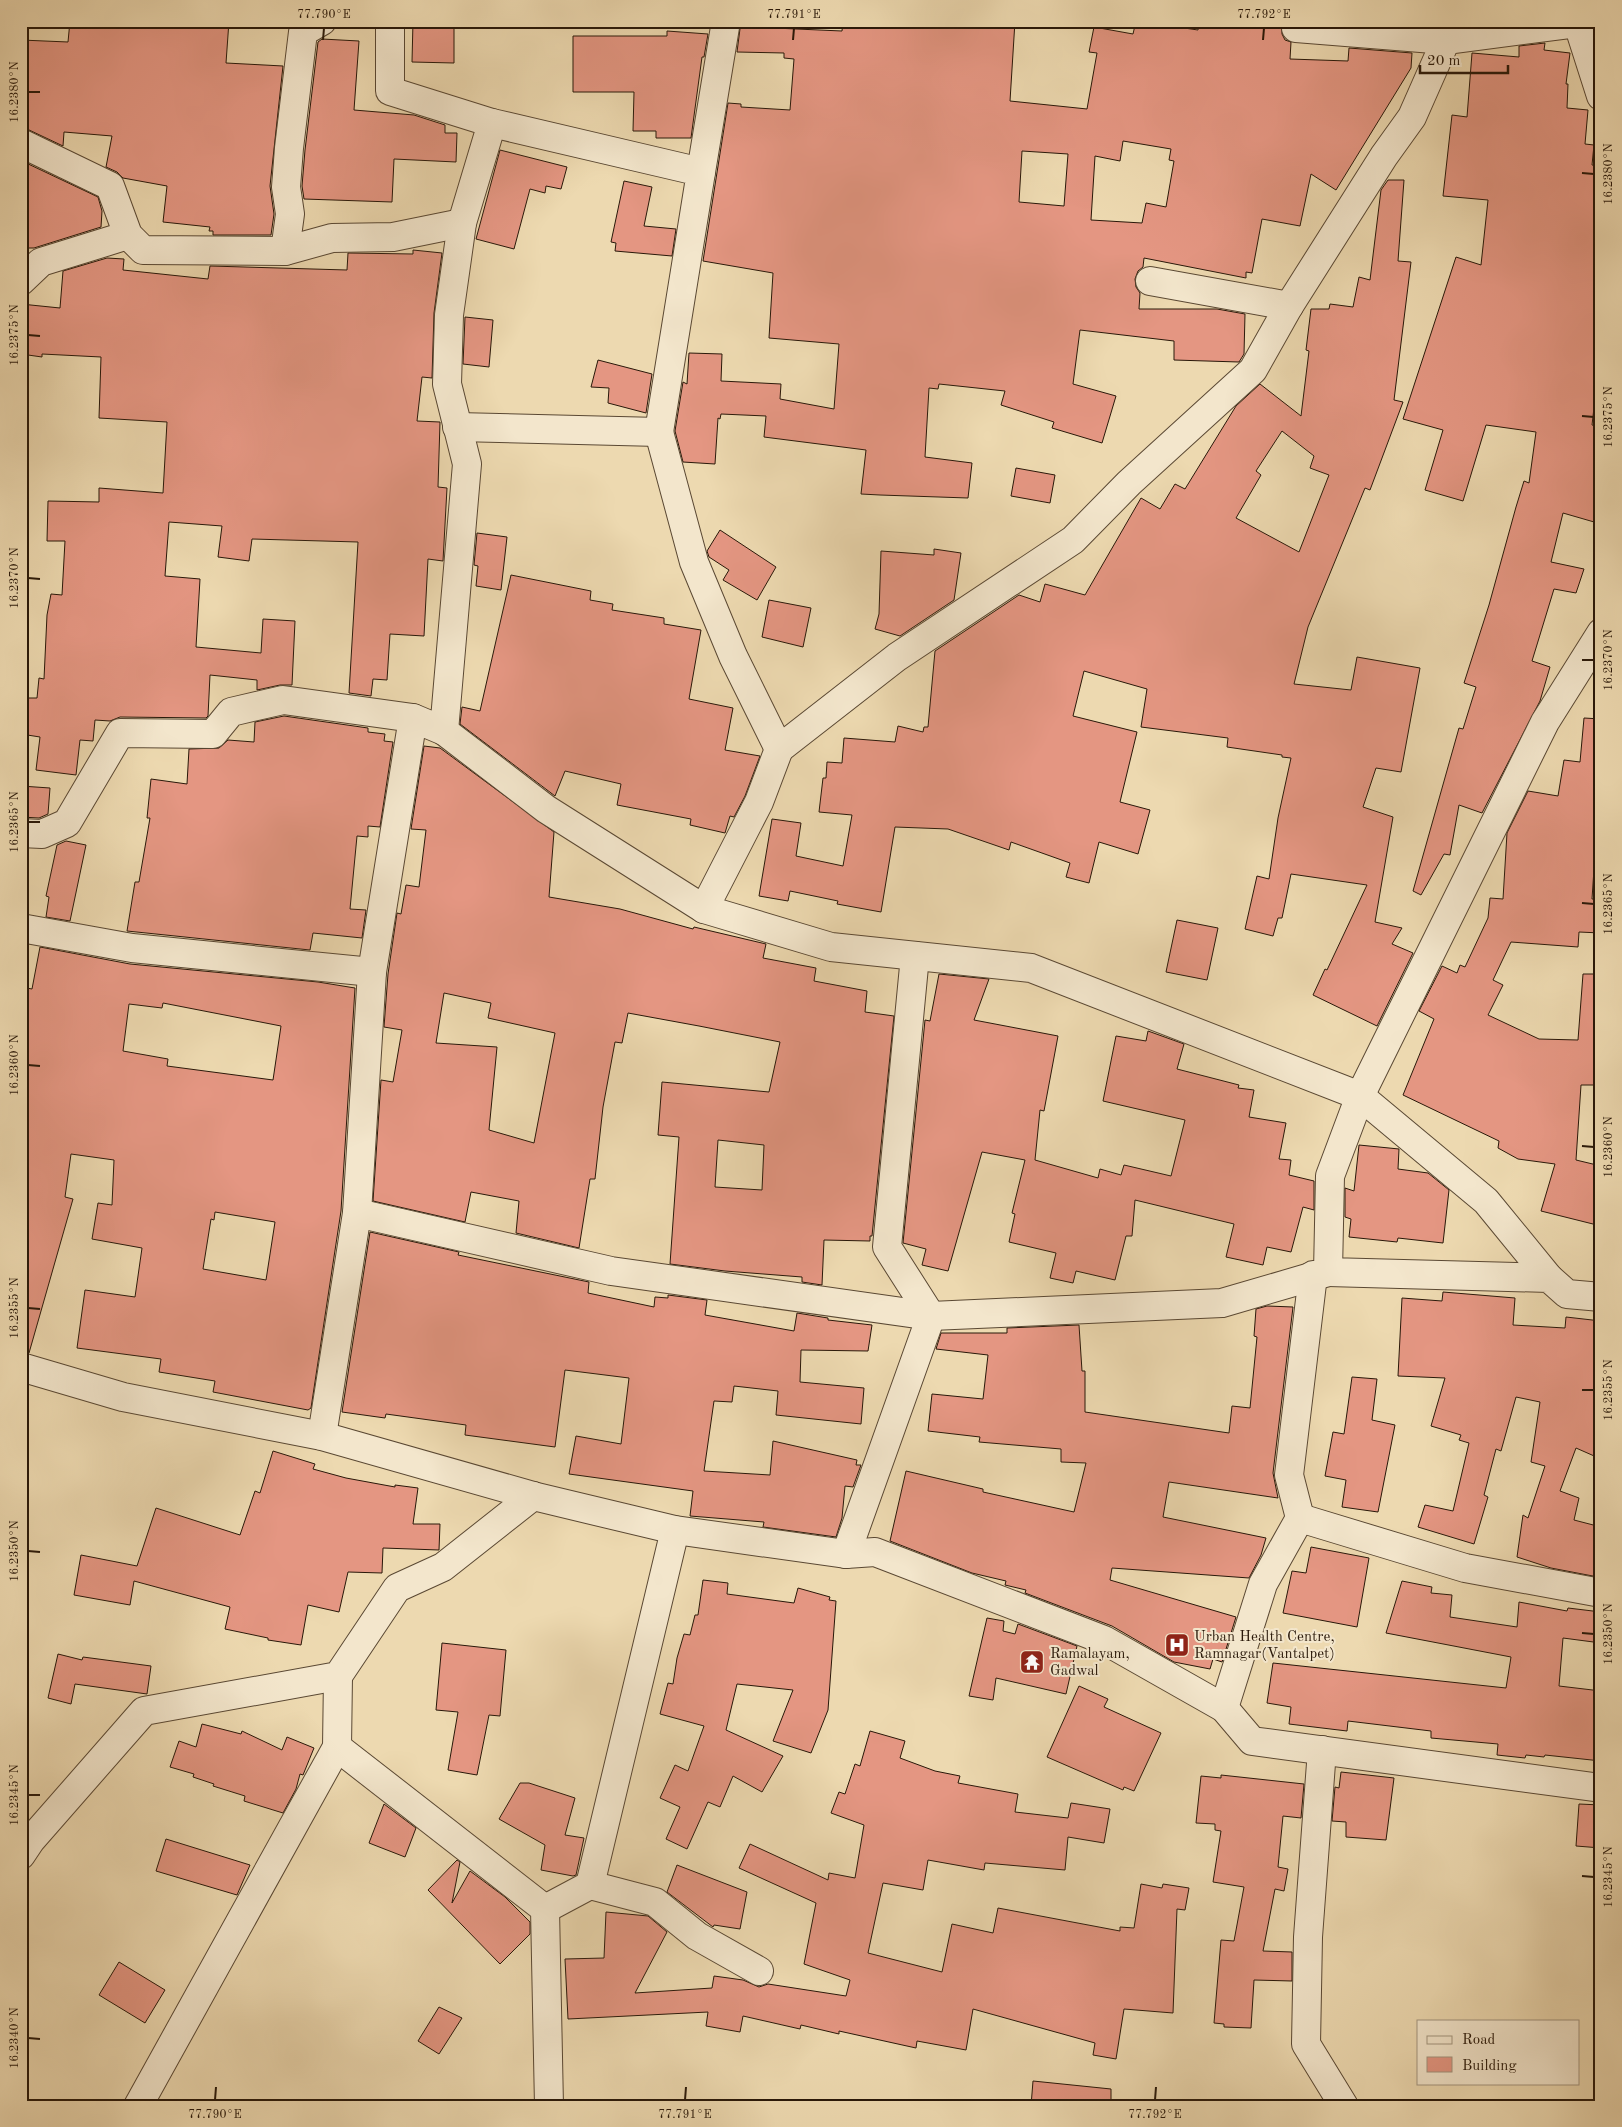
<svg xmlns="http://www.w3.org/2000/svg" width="1622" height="2127" font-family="'Old Standard TT',serif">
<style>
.building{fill:#e49682;stroke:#291809;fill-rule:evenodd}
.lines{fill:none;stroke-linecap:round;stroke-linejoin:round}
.minor-casing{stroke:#5a4833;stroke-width:30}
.minor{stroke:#f3e6cc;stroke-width:28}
.ticks{fill:none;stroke:#291809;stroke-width:2}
.labels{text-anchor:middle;stroke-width:4;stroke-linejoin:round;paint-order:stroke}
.poi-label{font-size:15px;fill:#291809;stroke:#f3e6cc;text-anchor:start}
.neatline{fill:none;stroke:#291809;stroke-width:2}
.ticks-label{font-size:12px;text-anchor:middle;fill:#291809}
</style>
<rect width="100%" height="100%" fill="#edd9b0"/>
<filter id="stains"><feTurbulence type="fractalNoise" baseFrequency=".004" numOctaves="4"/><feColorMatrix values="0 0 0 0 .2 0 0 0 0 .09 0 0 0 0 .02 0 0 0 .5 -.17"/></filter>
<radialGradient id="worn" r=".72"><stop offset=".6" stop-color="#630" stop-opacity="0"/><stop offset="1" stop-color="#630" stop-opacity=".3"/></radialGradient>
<g class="building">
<polygon points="70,21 229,21 226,63 283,66 270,186 274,214 271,235 213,235 213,231 209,231 210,227 163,222 167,186 123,178 117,172 106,167 112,136 64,132 63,146 27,129 28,112 21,112 21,40 68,42"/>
<polygon points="413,21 454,21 454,63 412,62"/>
<path d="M 741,21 L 774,21 L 774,28 L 842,31 L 843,21 L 1015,21 L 1010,101 L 1087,109 L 1097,53 L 1089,52 L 1094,27 L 1133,34 L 1136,21 L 1198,30 L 1199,21 L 1282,21 L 1282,34 L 1285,40 L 1291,42 L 1290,59 L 1348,61 L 1349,48 L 1412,53 L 1411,68 L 1336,190 L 1311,174 L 1300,226 L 1262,219 L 1252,273 L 1246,272 L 1246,278 L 1144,258 L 1143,267 L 1138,271 L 1135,279 L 1136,287 L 1140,293 L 1139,309 L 1217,309 L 1245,314 L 1244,354 L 1239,362 L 1174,360 L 1174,341 L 1080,330 L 1073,384 L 1116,396 L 1102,443 L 1052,428 L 1054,422 L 1001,405 L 1005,391 L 939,384 L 938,389 L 929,388 L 925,457 L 972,463 L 968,498 L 880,495 L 861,494 L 866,450 L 764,437 L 766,416 L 721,414 L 720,419 L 718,418 L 715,464 L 683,462 L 675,431 L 683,382 L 687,384 L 689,353 L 722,354 L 721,381 L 781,384 L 780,399 L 834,409 L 839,344 L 769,338 L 773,273 L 703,261 L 728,103 L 741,104 L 741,107 L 790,110 L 794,59 L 784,58 L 784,53 L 737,52 ZM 1123,141 L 1171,149 L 1169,160 L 1174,161 L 1166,207 L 1146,203 L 1142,223 L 1091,220 L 1095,156 L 1120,161 ZM 1022,151 L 1068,154 L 1064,206 L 1019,202 Z"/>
<polygon points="667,31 708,34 704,57 702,57 691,138 656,138 656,131 633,131 634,92 573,92 573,36 667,36"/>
<polygon points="322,39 359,41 354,110 414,115 445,125 445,133 457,133 456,162 394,159 392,202 304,199 302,186 305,150 318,42"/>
<polygon points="1545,43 1544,50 1570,53 1566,84 1568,84 1567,108 1588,110 1585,144 1594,145 1592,165 1601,166 1601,347 1592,425 1601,427 1601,524 1563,513 1551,562 1584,569 1576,593 1554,589 1532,661 1550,667 1540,701 1482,813 1459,805 1450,855 1444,854 1421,895 1413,891 1459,728 1463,729 1476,687 1464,683 1489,605 1516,507 1524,481 1529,483 1536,432 1486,425 1463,501 1425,490 1443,430 1403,419 1456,257 1481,265 1488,200 1443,196 1452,115 1467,117 1472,53 1519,57 1519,46"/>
<polygon points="500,150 567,167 561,189 546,186 545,193 530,189 514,249 476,239"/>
<polygon points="24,162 98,197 102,211 101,227 34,248 21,248 21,174"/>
<path d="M 1388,180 L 1404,180 L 1398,261 L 1411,262 L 1394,400 L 1403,402 L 1370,490 L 1365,488 L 1308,627 L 1294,684 L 1351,690 L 1357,657 L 1420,668 L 1401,772 L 1376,768 L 1363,807 L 1393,817 L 1375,922 L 1402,928 L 1392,944 L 1413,953 L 1377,1026 L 1313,995 L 1325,969 L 1327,970 L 1367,885 L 1291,874 L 1282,918 L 1278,918 L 1273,936 L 1245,929 L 1257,876 L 1269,879 L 1278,818 L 1291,758 L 1282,757 L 1282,755 L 1227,747 L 1228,738 L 1141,727 L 1147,689 L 1084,671 L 1073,716 L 1137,732 L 1120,802 L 1150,810 L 1138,854 L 1099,842 L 1089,883 L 1066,877 L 1070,863 L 1011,842 L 1009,850 L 948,829 L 895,827 L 881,912 L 837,904 L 838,901 L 790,891 L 788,901 L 759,896 L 772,819 L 801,823 L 796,856 L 843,866 L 852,815 L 819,812 L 823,778 L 826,778 L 827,762 L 842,763 L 844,738 L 895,742 L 898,726 L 923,732 L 924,727 L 928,727 L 935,651 L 1019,595 L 1040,602 L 1045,584 L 1085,595 L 1141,498 L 1160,509 L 1175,484 L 1185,489 L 1236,406 L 1260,384 L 1301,416 L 1309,351 L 1306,350 L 1311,309 L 1329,309 L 1330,304 L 1353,307 L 1359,277 L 1370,280 L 1381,190 ZM 1282,431 L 1314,456 L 1310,468 L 1329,475 L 1299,552 L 1236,518 L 1261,475 L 1256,471 Z"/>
<polygon points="624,181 652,187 644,226 676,229 672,256 615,251 616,243 611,242"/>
<polygon points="413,250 442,253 434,313 432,378 422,377 417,421 440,422 438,487 447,488 443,561 428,559 424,636 390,634 387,680 373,679 371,696 349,693 358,542 252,539 249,561 218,557 222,526 169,522 165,576 200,579 196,647 261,653 263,619 295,621 292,685 280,685 257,690 257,680 210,675 208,716 206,718 120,717 110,721 95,720 93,741 80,740 76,775 36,770 40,737 21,734 21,698 37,698 39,678 44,679 47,615 51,594 62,595 65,541 47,541 48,501 99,502 99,488 163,493 167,422 99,418 101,357 42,354 42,357 21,354 21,304 60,308 63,271 107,258 124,259 123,270 208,279 210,266 347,270 348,253 413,254"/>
<polygon points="465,317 493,320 489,367 463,364"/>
<polygon points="598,360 652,374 646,413 608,403 609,388 591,387"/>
<polygon points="1016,468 1055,475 1050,503 1011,496"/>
<polygon points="720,530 776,567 757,600 723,580 729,570 709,557 707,551"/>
<polygon points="477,533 507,537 501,590 476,586 478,566 474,565"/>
<polygon points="934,549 961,553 954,600 900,636 875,629 879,614 881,551 934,555"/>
<polygon points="511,575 591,591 590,600 613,604 612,610 664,618 664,624 701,630 689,699 733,708 725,750 760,756 745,796 734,817 730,816 725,833 690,825 691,819 617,805 621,784 565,771 555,796 460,724 462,707 480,711"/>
<polygon points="769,600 811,608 803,647 762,637"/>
<polygon points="284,716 368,728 368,732 385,734 384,741 393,742 380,827 368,826 368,837 357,836 350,909 366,910 362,938 313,933 310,950 127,931 135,882 139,882 150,818 147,818 151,779 187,784 189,749 219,748 228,740 254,742 255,722"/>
<polygon points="1584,718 1601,719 1601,825 1597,824 1592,899 1601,899 1601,933 1579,932 1578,947 1511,942 1493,980 1503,985 1488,1015 1539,1039 1578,1040 1583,974 1601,974 1601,1085 1581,1085 1576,1160 1601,1166 1601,1226 1541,1211 1555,1164 1518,1159 1498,1148 1499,1141 1403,1095 1434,1019 1419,1011 1442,966 1457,973 1460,965 1465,967 1488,918 1490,898 1503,899 1507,833 1528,791 1558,796 1564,760 1580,762"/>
<path d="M 424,746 L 440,748 L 554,832 L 549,897 L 620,909 L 693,929 L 694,927 L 766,944 L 763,958 L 816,968 L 814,981 L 867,991 L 865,1012 L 894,1016 L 872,1236 L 870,1236 L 870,1241 L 824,1240 L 822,1285 L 802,1282 L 802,1277 L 725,1271 L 670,1264 L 679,1137 L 658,1135 L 662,1082 L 769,1092 L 780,1042 L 699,1026 L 628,1013 L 622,1043 L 615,1042 L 603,1107 L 595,1179 L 590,1179 L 579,1248 L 516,1233 L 519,1201 L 471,1192 L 465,1222 L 373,1201 L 381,1080 L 393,1082 L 402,1030 L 384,1027 L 388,974 L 397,913 L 401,914 L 406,885 L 419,887 L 426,830 L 411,829 ZM 444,993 L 491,1003 L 488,1018 L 555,1033 L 534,1143 L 489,1130 L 497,1047 L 436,1043 ZM 718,1140 L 764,1145 L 762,1190 L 715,1187 Z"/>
<polygon points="21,786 50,788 48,814 39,818 21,817"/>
<polygon points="66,841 86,845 70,921 46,917 49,897 46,896 57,845"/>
<polygon points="1177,920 1218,928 1207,980 1166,972"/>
<path d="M 40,947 L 130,964 L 318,982 L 355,988 L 341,1211 L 311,1408 L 308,1410 L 213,1392 L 215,1381 L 159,1372 L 161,1359 L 77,1348 L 85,1290 L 135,1297 L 142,1248 L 92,1239 L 98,1203 L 112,1205 L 114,1160 L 71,1154 L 65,1197 L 73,1199 L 29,1353 L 21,1352 L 21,987 L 32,989 ZM 163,1003 L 281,1026 L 273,1080 L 167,1066 L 168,1059 L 123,1051 L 129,1004 L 162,1008 ZM 215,1212 L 275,1222 L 266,1280 L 203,1269 L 211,1219 L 214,1220 Z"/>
<polygon points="939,974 989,979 974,1020 1058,1036 1044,1111 1040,1110 1035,1160 1098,1178 1100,1169 1121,1175 1124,1165 1171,1176 1185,1120 1103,1101 1116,1036 1146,1041 1148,1031 1184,1044 1177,1069 1239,1085 1238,1088 1254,1090 1249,1117 1286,1123 1279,1159 1291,1160 1289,1175 1314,1181 1314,1210 1303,1207 1291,1252 1267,1247 1263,1265 1226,1257 1234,1224 1135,1200 1132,1236 1126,1236 1115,1280 1076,1271 1073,1283 1050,1278 1056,1253 1009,1242 1015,1214 1012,1213 1025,1160 982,1152 948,1271 922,1265 926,1249 903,1243 925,1020 930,1021"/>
<polygon points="1359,1145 1399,1149 1398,1169 1428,1173 1449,1190 1443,1243 1398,1238 1397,1242 1349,1237 1351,1219 1345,1217 1345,1188 1354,1191"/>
<polygon points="370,1232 459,1252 458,1255 589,1282 588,1293 654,1307 655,1297 668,1298 668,1295 707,1300 705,1315 794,1331 797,1313 828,1318 828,1320 872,1325 868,1351 801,1350 800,1382 864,1388 861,1424 776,1415 778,1391 734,1386 732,1402 714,1401 704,1471 770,1475 773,1441 857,1460 856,1465 861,1465 853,1487 845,1486 842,1518 836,1537 763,1527 764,1522 690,1516 693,1491 569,1474 576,1436 621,1444 629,1378 565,1370 555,1447 465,1435 466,1425 386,1414 385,1418 342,1412"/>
<polygon points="1443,1292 1515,1298 1513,1325 1565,1328 1566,1317 1601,1321 1601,1459 1576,1448 1560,1491 1579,1498 1574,1520 1601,1527 1601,1567 1598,1577 1551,1568 1517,1557 1523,1515 1528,1518 1545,1466 1531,1462 1540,1402 1516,1397 1501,1451 1496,1449 1484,1495 1488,1497 1474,1544 1418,1527 1425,1505 1453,1511 1469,1443 1459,1440 1461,1435 1431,1426 1445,1378 1398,1376 1402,1298 1442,1301"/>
<polygon points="1267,1306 1293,1307 1273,1473 1278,1498 1169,1482 1163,1517 1266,1538 1261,1555 1249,1578 1112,1568 1110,1580 1236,1617 1222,1662 1213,1659 1210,1669 1174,1662 1112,1626 1025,1593 1026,1590 1005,1585 1006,1581 972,1573 890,1541 906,1471 983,1489 983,1492 1074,1512 1086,1463 1061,1462 1061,1449 979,1442 980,1437 928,1431 932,1394 983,1399 988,1355 936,1349 941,1333 1007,1333 1007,1328 1079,1325 1082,1371 1085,1371 1085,1412 1229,1433 1232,1406 1250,1408 1257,1337 1254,1336 1256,1309"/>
<polygon points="1352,1377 1377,1379 1372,1420 1395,1425 1378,1512 1342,1507 1346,1480 1325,1476 1333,1432 1344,1434"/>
<polygon points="273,1451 315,1464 313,1469 346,1478 395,1487 395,1485 418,1488 413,1524 440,1524 439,1550 383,1548 382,1573 348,1572 339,1612 308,1605 301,1645 268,1640 268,1638 225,1629 230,1607 134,1581 130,1605 74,1595 81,1555 137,1566 156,1508 240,1535 255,1491 260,1493"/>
<polygon points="1311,1547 1369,1558 1357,1627 1283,1613 1292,1571 1306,1573"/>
<polygon points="703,1580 728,1583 727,1594 794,1603 798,1588 830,1597 829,1600 836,1601 828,1710 811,1753 773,1741 793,1690 737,1684 726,1730 783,1756 762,1792 733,1776 720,1807 708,1802 687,1849 666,1839 680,1807 660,1798 675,1765 688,1771 704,1726 660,1714 668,1683 673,1684 677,1658 684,1634 690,1635 695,1615 698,1615"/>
<polygon points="1402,1581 1432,1587 1431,1593 1452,1595 1450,1617 1517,1627 1519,1602 1567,1611 1568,1608 1601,1612 1601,1643 1563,1638 1559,1686 1601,1691 1601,1761 1545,1755 1544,1757 1526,1755 1525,1758 1497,1755 1498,1744 1431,1738 1431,1731 1348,1721 1347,1731 1289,1724 1291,1707 1267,1703 1273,1663 1506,1688 1511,1657 1386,1633"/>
<polygon points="987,1618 1004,1621 1003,1631 1015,1634 1018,1624 1077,1646 1066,1694 996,1678 993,1700 969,1696"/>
<polygon points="442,1643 506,1650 500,1716 489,1715 477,1775 448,1770 458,1712 436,1710"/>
<polygon points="58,1654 82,1660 83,1657 151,1666 147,1694 75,1684 71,1704 48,1698"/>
<polygon points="1079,1686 1108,1699 1104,1707 1161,1733 1134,1791 1124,1787 1123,1790 1047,1757"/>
<polygon points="202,1724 241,1734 242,1731 282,1750 287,1737 314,1748 303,1775 300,1774 296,1789 283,1813 244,1801 245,1796 213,1786 214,1784 193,1777 194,1774 170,1767 179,1741 196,1747"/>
<polygon points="870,1731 905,1741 900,1758 935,1771 960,1776 958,1783 1018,1794 1015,1812 1068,1818 1071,1803 1110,1809 1104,1843 1068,1837 1065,1870 985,1863 984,1870 928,1860 923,1890 883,1883 868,1953 942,1972 952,1924 993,1933 998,1908 1120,1931 1120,1927 1134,1928 1141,1884 1162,1888 1163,1884 1189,1888 1185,1910 1177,1909 1173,2013 1124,2009 1116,2059 1093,2055 1095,2043 973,2009 966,2050 917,2041 916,2048 839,2031 839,2034 801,2025 800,2029 743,2016 740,2032 706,2026 708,2012 568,2019 565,1959 604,1958 606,1912 648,1916 667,1932 635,1993 712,1988 714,1976 743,1980 759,1987 768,1984 846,1996 850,1980 804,1964 816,1903 739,1868 750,1844 828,1880 829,1873 855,1878 864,1825 831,1813 839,1792 845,1794 855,1764 860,1766"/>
<polygon points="1341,1772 1394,1778 1386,1840 1346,1837 1346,1822 1332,1821 1335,1787 1339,1788"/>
<polygon points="1221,1775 1304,1784 1301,1818 1283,1816 1278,1867 1288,1869 1284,1891 1275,1889 1263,1951 1292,1952 1292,1981 1254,1980 1251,2028 1224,2027 1224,2024 1214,2023 1221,1940 1234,1941 1244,1887 1213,1882 1221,1831 1215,1830 1215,1824 1196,1823 1201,1776 1221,1778"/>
<polygon points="520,1783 529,1783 575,1798 565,1835 584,1838 576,1875 573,1876 541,1870 545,1845 499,1819"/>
<polygon points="384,1804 416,1828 405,1857 369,1843"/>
<polygon points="1579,1804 1601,1805 1601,1848 1576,1846"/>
<polygon points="166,1839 250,1865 237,1895 156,1871"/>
<polygon points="457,1860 460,1862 452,1903 470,1871 505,1897 530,1922 530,1934 500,1964 428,1890"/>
<polygon points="677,1865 747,1892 740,1929 714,1925 713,1927 667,1892"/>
<polygon points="119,1962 165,1990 145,2023 99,1995"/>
<polygon points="439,2007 462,2018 439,2054 418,2041"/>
<polygon points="1033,2081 1111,2089 1111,2106 1031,2106"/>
</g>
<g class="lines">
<defs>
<g id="minor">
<polyline points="1577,21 1601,96"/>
<polyline points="1296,28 1446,40"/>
<polyline points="21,143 110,186 128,235 143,250 285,251 332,238 393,237 462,223"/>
<polyline points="701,172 726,21"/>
<polyline points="285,251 290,214 286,187 289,148 303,32 322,21"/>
<polyline points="21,281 41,262 128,235"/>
<polyline points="1150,281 1289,306"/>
<polyline points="457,427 659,432 701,172 492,123"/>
<polyline points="659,432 694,562 733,656 779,749 897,657 1073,540 1129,483 1253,370 1289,306 1384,156 1412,117 1446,40 1577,23"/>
<polyline points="1601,633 1545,722 1360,1096 1330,1176 1328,1272 1549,1278 1567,1294 1601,1297"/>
<polyline points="444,731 546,809 704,909 759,802 779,749"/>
<polyline points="21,833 42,834 67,823 120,733 213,734 231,712 283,700 413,718"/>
<polyline points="704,909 831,947 1031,968 1360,1096 1486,1201 1549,1278"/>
<polyline points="21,928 132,948 372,972"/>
<polyline points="357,1213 611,1271 931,1316 1222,1303 1328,1272"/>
<polyline points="21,1367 123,1397 322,1436 533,1496 675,1530 846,1554 875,1552 1104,1640 1224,1708 1252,1741 1601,1788"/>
<polyline points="322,1436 357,1213 372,972 413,718 444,731 467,464 447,384 449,315 462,223 492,123 390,91 390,21"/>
<polyline points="1300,1518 1465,1568 1601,1593"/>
<polyline points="846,1554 931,1316 887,1247 915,956"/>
<polyline points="1224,1708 1263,1584 1300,1518 1289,1475 1313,1275"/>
<polyline points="337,1747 545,1909 549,2106"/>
<polyline points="1322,1750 1308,1937 1306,2044 1344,2106"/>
<polyline points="21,1855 31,1840 144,1711 338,1676 397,1588 443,1567 533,1496"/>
<polyline points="590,1885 655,1902 697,1936 759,1971"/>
<polyline points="545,1909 590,1885 675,1530"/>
<polyline points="138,2106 337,1747 338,1676"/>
</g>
</defs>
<use href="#minor" class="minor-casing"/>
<use href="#minor" class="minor"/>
</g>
<path class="ticks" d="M 323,40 L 324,28M 793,40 L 794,28M 1263,40 L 1264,28M 28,92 L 40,92M 1582,173 L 1594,174M 28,335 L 40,336M 1582,416 L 1594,417M 28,578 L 40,579M 1582,660 L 1594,660M 28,822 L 40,822M 1582,903 L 1594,904M 28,1065 L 40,1066M 1582,1146 L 1594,1147M 28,1308 L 40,1309M 1582,1390 L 1594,1390M 28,1551 L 40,1552M 1582,1633 L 1594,1634M 28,1795 L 40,1795M 1582,1876 L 1594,1877M 28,2038 L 40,2039M 215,2100 L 216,2087M 685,2100 L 686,2087M 1155,2100 L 1156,2087"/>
<defs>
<symbol id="hospital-square" viewBox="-11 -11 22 22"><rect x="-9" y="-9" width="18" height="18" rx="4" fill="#8f2418" stroke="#f3e6cc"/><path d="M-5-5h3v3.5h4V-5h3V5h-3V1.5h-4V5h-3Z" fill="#fff"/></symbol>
<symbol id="temple-square" viewBox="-11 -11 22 22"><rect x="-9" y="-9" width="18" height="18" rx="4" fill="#8f2418" stroke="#f3e6cc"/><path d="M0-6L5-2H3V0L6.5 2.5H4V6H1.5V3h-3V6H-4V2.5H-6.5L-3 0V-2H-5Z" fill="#fff"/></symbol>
</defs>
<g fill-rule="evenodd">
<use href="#hospital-square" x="1163" y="1631" width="28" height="28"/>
<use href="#temple-square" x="1018" y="1648" width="28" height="28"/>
</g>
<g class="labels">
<g class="poi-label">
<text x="1194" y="1641">Urban Health Centre,<tspan x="1194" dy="17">Ramnagar(Vantalpet)</tspan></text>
<text x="1050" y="1658">Ramalayam,<tspan x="1050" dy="17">Gadwal</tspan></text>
</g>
</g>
<rect width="1622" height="2127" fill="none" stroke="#edd9b0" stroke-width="55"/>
<rect x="1417" y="2020" width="162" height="65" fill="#f3e6cc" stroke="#a2947e"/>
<rect x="1427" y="2036" width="25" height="8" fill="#f3e6cc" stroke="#a2947e"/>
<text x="1462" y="2044" font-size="15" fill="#291809">Road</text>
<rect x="1427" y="2057" width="25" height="15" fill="#e49682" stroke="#a2947e"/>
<text x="1462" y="2070" font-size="15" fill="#291809">Building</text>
<path d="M1420 65v8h88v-8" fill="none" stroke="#291809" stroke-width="2.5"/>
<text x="1427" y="65" font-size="15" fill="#291809" stroke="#f3e6cc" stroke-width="4" paint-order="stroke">20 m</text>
<rect x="28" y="28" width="1566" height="2072" class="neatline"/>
<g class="ticks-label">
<text x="324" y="18">77.790°E</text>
<text x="794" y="18">77.791°E</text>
<text x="1264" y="18">77.792°E</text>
<text transform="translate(14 92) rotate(-90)" y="4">16.2380°N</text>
<text transform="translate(1608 174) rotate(-90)" y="4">16.2380°N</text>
<text transform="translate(14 335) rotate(-90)" y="4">16.2375°N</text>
<text transform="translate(1608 417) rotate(-90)" y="4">16.2375°N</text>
<text transform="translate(14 578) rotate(-90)" y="4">16.2370°N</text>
<text transform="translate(1608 660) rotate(-90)" y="4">16.2370°N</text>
<text transform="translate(14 822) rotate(-90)" y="4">16.2365°N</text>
<text transform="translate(1608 904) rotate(-90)" y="4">16.2365°N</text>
<text transform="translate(14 1065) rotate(-90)" y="4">16.2360°N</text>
<text transform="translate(1608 1147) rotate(-90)" y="4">16.2360°N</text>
<text transform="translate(14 1308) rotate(-90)" y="4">16.2355°N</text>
<text transform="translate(1608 1390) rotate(-90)" y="4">16.2355°N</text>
<text transform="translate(14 1551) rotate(-90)" y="4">16.2350°N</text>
<text transform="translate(1608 1634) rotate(-90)" y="4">16.2350°N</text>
<text transform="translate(14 1795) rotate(-90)" y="4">16.2345°N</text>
<text transform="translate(1608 1877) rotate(-90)" y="4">16.2345°N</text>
<text transform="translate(14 2038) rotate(-90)" y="4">16.2340°N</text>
<text x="215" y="2118">77.790°E</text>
<text x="685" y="2118">77.791°E</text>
<text x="1155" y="2118">77.792°E</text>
</g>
<rect width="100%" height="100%" filter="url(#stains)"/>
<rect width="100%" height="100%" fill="url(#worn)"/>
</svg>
